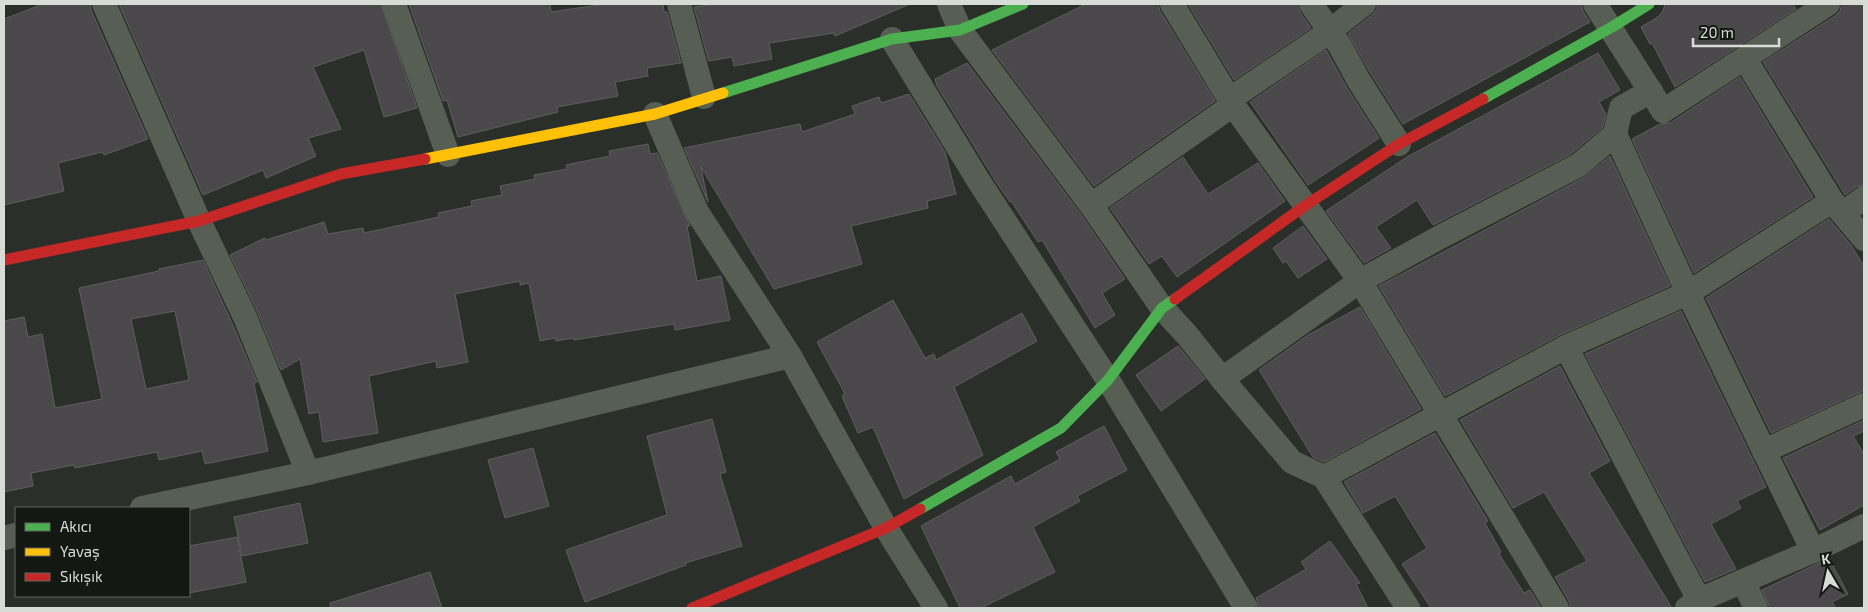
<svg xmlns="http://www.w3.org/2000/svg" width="1868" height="612" font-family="'Exo 2',sans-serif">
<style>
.building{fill:#4a484b;stroke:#5e5e5e;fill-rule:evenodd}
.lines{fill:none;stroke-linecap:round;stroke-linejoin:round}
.street{stroke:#575f54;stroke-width:24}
.fast{stroke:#4caf50;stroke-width:11}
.slow{stroke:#ffc107;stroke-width:11}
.jam{stroke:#c62828;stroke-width:11}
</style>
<rect width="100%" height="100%" fill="#2b2f29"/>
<g class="building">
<polygon points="43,4 90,4 91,10 148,139 104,155 102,152 58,163 64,191 4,205 4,19"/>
<polygon points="119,4 381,4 417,108 384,117 364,50 313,67 341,129 308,138 316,156 266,178 263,170 203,195"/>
<polygon points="409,4 550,4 551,12 605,4 663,4 664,12 667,12 681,63 647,68 648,76 615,82 618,96 557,107 558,112 458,137 447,100 443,101"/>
<polygon points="716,4 910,4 835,36 834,33 769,43 772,59 734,66 732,57 709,61 708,59 694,7"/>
<polygon points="1086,4 1158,4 1160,11 1215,101 1094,186 992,50"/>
<polygon points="1188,4 1297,4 1300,12 1311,28 1234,80"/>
<polygon points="1377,4 1581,4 1583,11 1590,22 1403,124 1371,74 1348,34 1373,14 1377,9"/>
<polygon points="1665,4 1793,4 1796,9 1675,87 1652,43 1650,44 1641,27 1658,17 1663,11"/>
<polygon points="1842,4 1864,4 1864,185 1856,187 1845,195 1763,62 1835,16 1840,11"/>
<polygon points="1326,50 1347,88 1379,138 1308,185 1250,102"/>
<polygon points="1598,53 1620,90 1599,102 1606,114 1603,127 1571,154 1433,225 1417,200 1376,227 1391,248 1364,263 1326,211 1407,157"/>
<polygon points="967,63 1080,213 1125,279 1102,293 1115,315 1095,328 1042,240 1038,242 1011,201 1010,202 998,185 937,86 935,79"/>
<polygon points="1740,77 1813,197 1694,273 1632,139 1660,124 1670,123"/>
<polygon points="909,94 945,152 956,194 927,201 928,208 851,226 862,264 774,289 701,167 708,202 684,148 800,124 802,132 855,114 852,106 879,97 881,103"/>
<polygon points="648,144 650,154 657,153 690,226 687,226 697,281 721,276 730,320 675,330 674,324 574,340 573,338 556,341 555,338 540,341 529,283 520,285 520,281 455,294 468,362 437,368 436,361 369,376 378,433 323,442 319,412 309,414 300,359 281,370 257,311 230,255 265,238 266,240 324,222 328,234 363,228 364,233 439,217 438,213 472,206 471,201 502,195 500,186 535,179 534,175 567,169 566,165 610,156 609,151"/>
<polygon points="1610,156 1670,286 1560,335 1445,396 1379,286 1585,177"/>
<polygon points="1183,157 1208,194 1258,163 1285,201 1177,277 1162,256 1149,264 1110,208"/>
<polygon points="1829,219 1851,245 1864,266 1864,391 1858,393 1771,433 1706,298"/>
<polygon points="1303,226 1327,259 1298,278 1286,261 1283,263 1273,248"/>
<path d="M 203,260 L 232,323 L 257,382 L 254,384 L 268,451 L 205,464 L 202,451 L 159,460 L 157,452 L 75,468 L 74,465 L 31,473 L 33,486 L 4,492 L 4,321 L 24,317 L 28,337 L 42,334 L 55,408 L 102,399 L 79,288 L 159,271 L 159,269 ZM 175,311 L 189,380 L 146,389 L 131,319 Z"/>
<polygon points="893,300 925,358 934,354 936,360 1022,313 1037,341 954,387 983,455 904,499 873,427 858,433 842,396 845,394 817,342"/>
<polygon points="1360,307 1421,409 1324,462 1313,457 1259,370 1308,335"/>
<polygon points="1681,311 1766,487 1737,501 1741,508 1711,524 1736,569 1705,582 1585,354"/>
<polygon points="1178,346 1205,379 1161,411 1136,375"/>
<polygon points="1560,366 1610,461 1589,473 1672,608 1571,608 1569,601 1555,577 1587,561 1544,492 1513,508 1460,420"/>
<polygon points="712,419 726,472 720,474 742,546 685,563 686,565 585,602 566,550 667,515 647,436"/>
<polygon points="1864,420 1864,431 1853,436 1864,454 1864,505 1820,530 1783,458"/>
<polygon points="1104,426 1127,470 1077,496 1080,501 1033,527 1055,572 981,608 960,608 921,526 1011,476 1015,484 1060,459 1056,452"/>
<polygon points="1435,433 1488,521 1485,523 1501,552 1499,554 1524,593 1530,590 1541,608 1431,608 1402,564 1427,548 1395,496 1363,513 1344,482"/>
<polygon points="533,448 549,506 505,518 488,460"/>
<polygon points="300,503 308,543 242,556 234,517"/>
<polygon points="237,537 246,582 189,593 189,546"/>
<polygon points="1330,541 1360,583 1356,584 1368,608 1260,608 1256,598 1306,569 1301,562"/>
<polygon points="1829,558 1848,594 1832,602 1836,608 1770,608 1762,590"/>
<polygon points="430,572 442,608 331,608 330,603"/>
</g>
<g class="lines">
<g class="street">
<polyline points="104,4 199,221 245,317 308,473"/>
<polyline points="394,4 448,155"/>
<polyline points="679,4 704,97"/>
<polyline points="949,4 960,30 1091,205 1162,308 1187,335 1222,379 1292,462 1324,477 1408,608"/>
<polyline points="1172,4 1233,105 1360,281 1557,608"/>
<polyline points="1311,4 1340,46 1359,81 1399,144"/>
<polyline points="1595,4 1663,111 1828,4"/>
<polyline points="892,39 978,180 1108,380 1246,608"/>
<polyline points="1745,59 1832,201 1864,239"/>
<polyline points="1230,99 1329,32 1364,4"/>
<polyline points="655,114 697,212 790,356 886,528 936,608"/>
<polyline points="1615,134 1688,293 1764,451"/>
<polyline points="1091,205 1233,105"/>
<polyline points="1843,213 1864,198"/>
<polyline points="1566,347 1699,600"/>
<polyline points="1222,379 1360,281 1442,236 1579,165 1615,134 1621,108 1651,91"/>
<polyline points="1324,477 1566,347 1688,293 1832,201"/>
<polyline points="142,508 308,473 790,356"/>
<polyline points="4,538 16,535"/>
<polyline points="1813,551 1764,451 1864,405"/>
<polyline points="1743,581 1756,608"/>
<polyline points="1687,608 1699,600 1813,551 1864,526"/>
</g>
<g class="fast">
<polyline points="723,93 892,39 960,30 1023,4"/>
<polyline points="1483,99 1612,27 1649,4"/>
<polyline points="920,509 1061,428 1108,380 1162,308 1175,299"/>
</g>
<polyline class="slow" points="425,159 655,114 723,93"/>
<g class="jam">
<polyline points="4,260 199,221 341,174 425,159"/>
<polyline points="1175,299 1306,205 1399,144 1483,99"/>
<polyline points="692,608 886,528 920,509"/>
</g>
</g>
<rect width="1868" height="612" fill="none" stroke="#d8dcd6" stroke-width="10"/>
<rect x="15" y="507" width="175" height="90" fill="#141813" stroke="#626661"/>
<rect x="25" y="523" width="25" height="8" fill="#4caf50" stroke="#626661"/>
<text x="60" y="532" font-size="15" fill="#d8dcd6">Akıcı</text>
<rect x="25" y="548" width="25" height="8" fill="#ffc107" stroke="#626661"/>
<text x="60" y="557" font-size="15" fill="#d8dcd6">Yavaş</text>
<rect x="25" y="573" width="25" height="8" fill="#c62828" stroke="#626661"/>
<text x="60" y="582" font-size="15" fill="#d8dcd6">Sıkışık</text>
<g transform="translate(1828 572) rotate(351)" stroke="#141813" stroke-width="4" paint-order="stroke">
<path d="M0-4L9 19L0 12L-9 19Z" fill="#d8dcd6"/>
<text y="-8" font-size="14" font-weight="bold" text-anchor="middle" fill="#d8dcd6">K</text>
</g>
<path d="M1693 38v8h86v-8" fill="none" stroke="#d8dcd6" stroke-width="2.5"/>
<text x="1700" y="38" font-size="15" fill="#d8dcd6" stroke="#141813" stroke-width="4" paint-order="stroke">20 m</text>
</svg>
